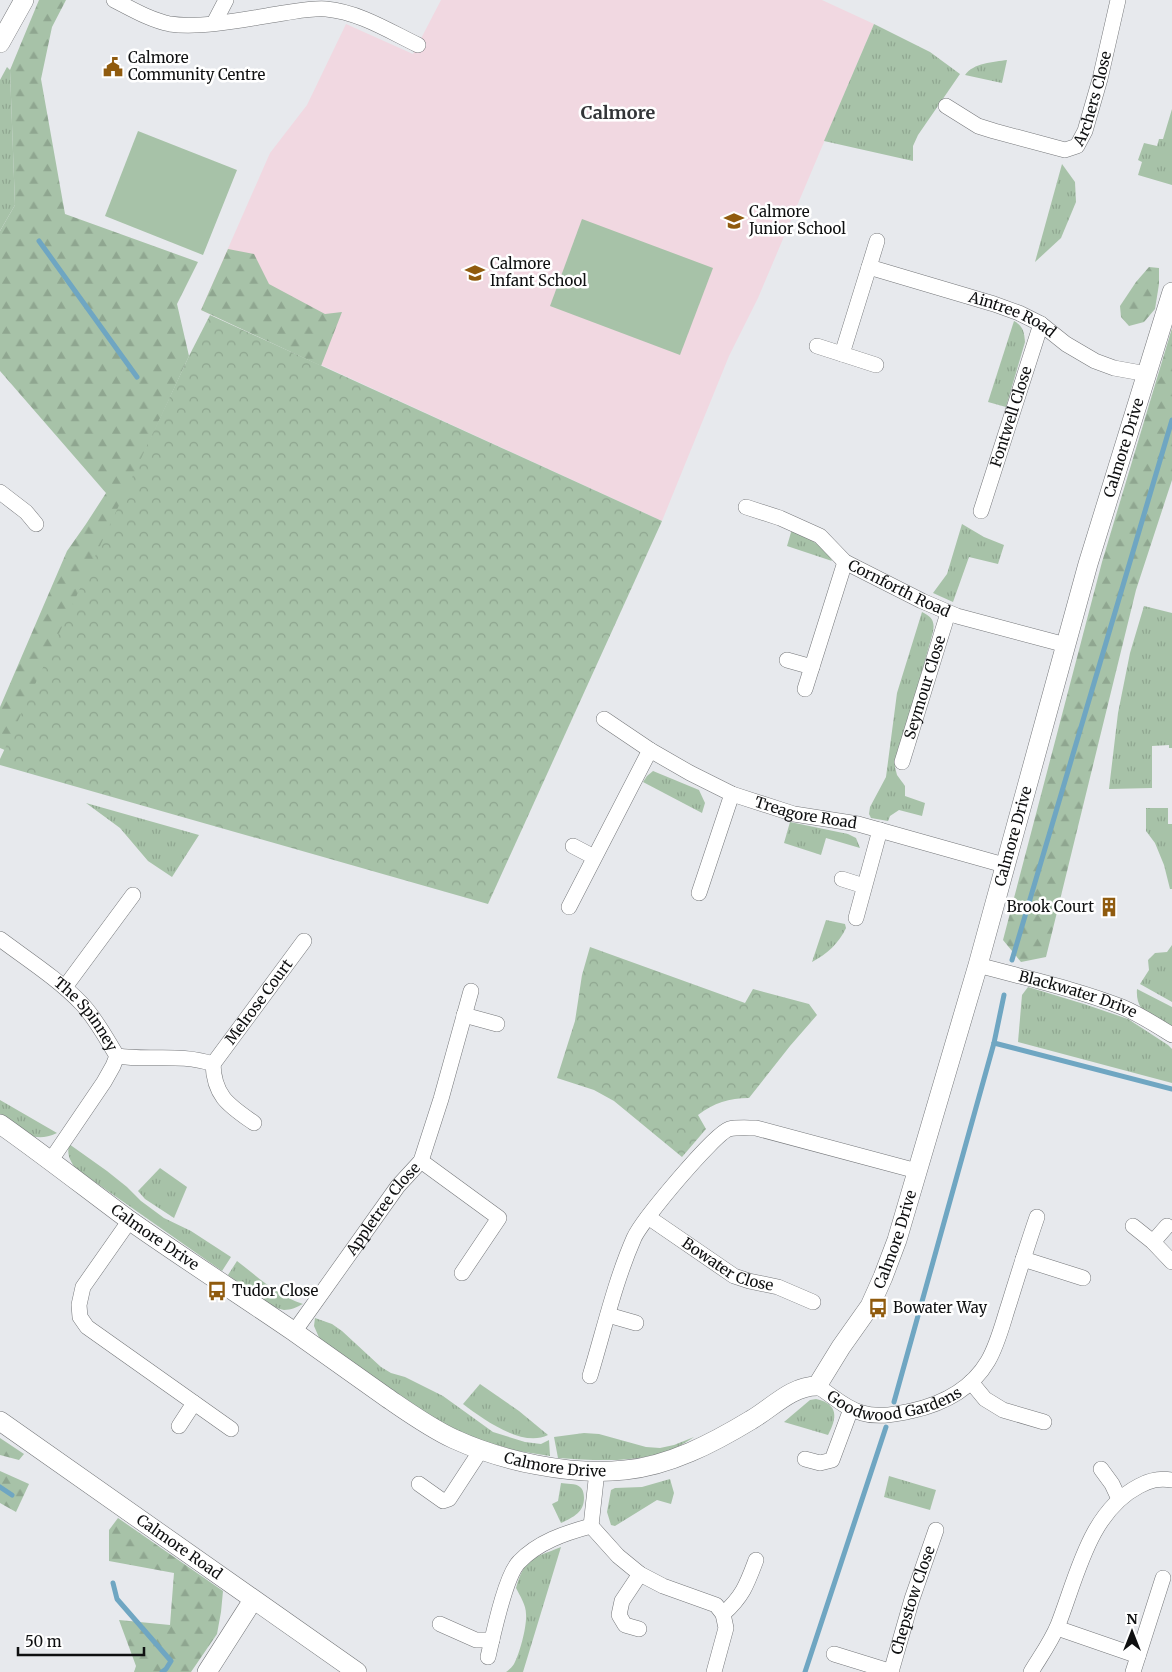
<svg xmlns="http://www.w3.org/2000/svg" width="1172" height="1672" font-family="Merriweather,serif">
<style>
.education{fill:#f1d8e1}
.grass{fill:url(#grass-tufts)}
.forest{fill:url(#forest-firs)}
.park{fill:url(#park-crowns)}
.pitch{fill:#a7c2a8}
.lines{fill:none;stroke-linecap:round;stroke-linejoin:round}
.stream{stroke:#6fa6c2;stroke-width:5}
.minor-casing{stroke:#75777a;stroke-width:16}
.tertiary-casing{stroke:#75777a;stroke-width:20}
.minor{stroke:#fff;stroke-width:15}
.tertiary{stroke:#fff;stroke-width:19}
.labels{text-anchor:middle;stroke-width:5;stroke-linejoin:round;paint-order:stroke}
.poi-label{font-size:15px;fill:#0f1011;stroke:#fff;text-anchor:start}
.street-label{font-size:15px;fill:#0f1011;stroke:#fff}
.quarter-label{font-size:18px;font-weight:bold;fill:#333538;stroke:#fff}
</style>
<defs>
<pattern id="grass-tufts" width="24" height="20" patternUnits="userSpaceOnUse" patternTransform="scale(1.25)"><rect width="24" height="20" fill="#a7c2a8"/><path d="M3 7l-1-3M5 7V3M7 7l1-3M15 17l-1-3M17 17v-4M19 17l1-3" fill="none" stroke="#8fa690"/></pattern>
<pattern id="forest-firs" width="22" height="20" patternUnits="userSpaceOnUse" patternTransform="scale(1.25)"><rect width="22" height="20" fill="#a7c2a8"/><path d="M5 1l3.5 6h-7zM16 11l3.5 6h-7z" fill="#8fa690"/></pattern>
<pattern id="park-crowns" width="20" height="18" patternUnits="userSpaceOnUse" patternTransform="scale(1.25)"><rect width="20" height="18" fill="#a7c2a8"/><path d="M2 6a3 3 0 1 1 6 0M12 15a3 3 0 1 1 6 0" fill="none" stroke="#8fa690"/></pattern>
</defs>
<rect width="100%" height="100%" fill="#e7e9ed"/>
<polygon class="education" points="441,0 822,0 874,24 758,298 729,356 662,521 201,310 270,153 307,105 346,24 413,54"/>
<g class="grass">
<polygon points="874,24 930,52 960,74 918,135 913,146 913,161 824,141"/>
<path d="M 1007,60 L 1002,83 L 965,75 C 973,63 994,62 1007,60 Z"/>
<polygon points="7,67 10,70 15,205 0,231 0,80"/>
<polygon points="1172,109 1172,185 1138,175 1142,162 1138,160 1144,143 1157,146 1159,139 1163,139"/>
<polygon points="1062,164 1075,182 1076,202 1061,238 1035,262"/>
<path d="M 1014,321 C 1023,326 1024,331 1025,342 L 1006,407 L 988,402 Z"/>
<polygon points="962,524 984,537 1004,545 998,564 969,557 953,602 933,593 947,574"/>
<path d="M 792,529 C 806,538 825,545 832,561 L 787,546 Z"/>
<polygon points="1144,606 1172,613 1172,748 1169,748 1169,745 1152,746 1152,788 1109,789 1118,713 1130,653"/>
<path d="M 922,612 C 932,617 935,621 933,632 L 895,767 L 897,775 L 905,786 L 905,796 L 925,803 L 922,816 L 899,810 L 890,816 L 888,821 L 871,818 L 869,814 L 870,807 L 886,777 L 897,693 Z"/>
<polygon points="653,771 699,790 705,803 702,813 643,782 647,776"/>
<polygon points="86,803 199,835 172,877 148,861 120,828"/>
<polygon points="1146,808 1168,808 1168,824 1172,824 1172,889 1170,889 1164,865 1155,843 1146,831"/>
<polygon points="790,822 848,834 856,838 860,848 826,838 821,855 784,843"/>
<path d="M 826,920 L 845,924 L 846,928 C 839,943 827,954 812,962 Z"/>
<polygon points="1172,945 1172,1002 1140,984 1149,970 1148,960 1155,953 1167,952"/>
<polygon points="1028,987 1084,1004 1128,1019 1168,1045 1172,1049 1172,1083 1018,1042 1022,995"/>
<path d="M 1137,989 L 1172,1007 L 1172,1030 C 1154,1019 1135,1013 1137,989 Z"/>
<path d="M 0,1100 L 57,1133 C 31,1145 20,1129 0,1115 Z"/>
<path d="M 69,1144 L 107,1171 L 127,1187 L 141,1201 L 164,1218 L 191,1231 L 231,1257 L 222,1271 L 75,1168 C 69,1159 67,1154 69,1144 Z"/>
<polygon points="160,1168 187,1187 174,1218 145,1199 138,1191"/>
<path d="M 237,1261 C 258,1277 277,1295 303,1304 C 297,1307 291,1310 284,1310 C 270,1308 241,1284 228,1275 Z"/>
<polygon points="315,1318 332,1324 342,1331 381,1367 391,1373 405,1377 443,1396 493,1432 525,1442 541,1444 549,1440 550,1456 518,1451 464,1436 440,1422 321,1342 314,1326"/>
<path d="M 480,1384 L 519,1411 L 548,1435 C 522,1448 483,1419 463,1404 Z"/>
<path d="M 816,1399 C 839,1404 837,1418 828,1435 L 784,1422 L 810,1400 Z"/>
<path d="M 584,1433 L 599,1434 L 646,1447 L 660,1448 L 674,1445 L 694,1437 C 656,1465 604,1461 558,1458 L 554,1437 Z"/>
<polygon points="889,1476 936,1490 930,1510 884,1497"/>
<polygon points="670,1479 674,1493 671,1504 657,1500 615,1526 611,1525 607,1512 611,1490 615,1488 642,1487"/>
<path d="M 561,1483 C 566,1484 576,1483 580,1487 C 583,1489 584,1494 584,1498 C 584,1512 574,1517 561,1523 L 552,1504 L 558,1501 Z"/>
<path d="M 561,1547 L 523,1672 L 506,1672 C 509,1670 512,1667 514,1664 C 520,1653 527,1626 526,1614 C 526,1605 520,1596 516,1588 C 525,1557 532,1559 561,1547 Z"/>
</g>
<g class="forest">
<polygon points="39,0 66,0 52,27 41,79 65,214 198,262 177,304 189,356 7,751 0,748 0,707 67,551 86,524 106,493 0,371 0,231 15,205 10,70"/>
<polygon points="228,249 254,254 269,284 325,314 342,312 321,366 201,310"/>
<polygon points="1149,267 1159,268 1159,284 1155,309 1144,322 1129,326 1121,317 1120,306 1136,282"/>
<polygon points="1172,328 1172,480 1136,590 1046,957 1021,962 1003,940 1102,562"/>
<polygon points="0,1438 24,1454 19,1460 0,1455"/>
<polygon points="0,1471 29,1484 16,1512 0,1503"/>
<polygon points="118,1518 223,1591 221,1612 217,1634 191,1672 134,1672 136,1666 119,1620 170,1625 174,1573 109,1561 109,1530"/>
</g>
<g class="park">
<polygon points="210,315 662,521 488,904 0,765 0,759 189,356"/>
<path d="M 590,947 L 745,1003 L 753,989 L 809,1004 L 817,1015 L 790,1046 L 749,1098 C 729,1098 714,1103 698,1115 L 706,1129 L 682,1157 L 614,1101 L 594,1090 L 557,1078 L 575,1021 L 582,975 Z"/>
</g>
<g class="pitch">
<polygon points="138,131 237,170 203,255 105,216"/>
<polygon points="582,219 713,268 680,355 550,306"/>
</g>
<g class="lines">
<g class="stream">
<polyline points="39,241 137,377"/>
<polyline points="1012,960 1172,420"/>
<polyline points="994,1043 1172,1089"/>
<polyline points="894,1402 994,1043 1004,995"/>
<polyline points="0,1487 12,1495"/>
<polyline points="113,1583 117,1599 171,1661 166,1669 162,1672"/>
<polyline points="805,1672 886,1427"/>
</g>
<defs>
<g id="minor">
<path d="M 114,0 C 132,9 150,20 170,24 C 201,29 252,18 284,13 C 298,11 312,8 326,9 C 359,12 389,31 418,45"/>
<polyline points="214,23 226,0"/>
<path id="s1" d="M 946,106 L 978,126 L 994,131 L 1065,150 L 1077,146 L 1085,131 L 1100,79 L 1118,0"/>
<polyline points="869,267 877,241"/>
<polyline points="817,346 842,354"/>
<path id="s2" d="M 876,365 L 842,354 L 869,267 L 994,304 L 1019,313 L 1041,324 L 1066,344 L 1095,361 L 1114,368 L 1147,374"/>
<polyline points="0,492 26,512 36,524"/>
<path id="s3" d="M 746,507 L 780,518 L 820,536 L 845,562 L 922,601 L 957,616 L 1066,645"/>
<path id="s4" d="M 981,511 L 1041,324"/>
<polyline points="787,660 812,667"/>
<polyline points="805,689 845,562"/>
<path id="s5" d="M 604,719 L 650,750 L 690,773 L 732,794 L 794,814 L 858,824 L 1004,865"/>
<path id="s6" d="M 902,762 L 948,613"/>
<polyline points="573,846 594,857"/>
<polyline points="842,879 864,886"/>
<polyline points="699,893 732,794"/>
<polyline points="569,907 650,750"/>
<polyline points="856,918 880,830"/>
<path id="s7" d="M 0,939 C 28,960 58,979 82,1004 C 96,1019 106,1038 117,1056 L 113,1066 L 104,1082 L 51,1160"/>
<path id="s8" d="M 978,965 C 1025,978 1076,989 1122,1007 C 1139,1014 1156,1025 1172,1035"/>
<polyline points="65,987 133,895"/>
<polyline points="464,1015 497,1024"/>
<path id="s9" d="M 117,1056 C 149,1061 181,1053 213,1064 L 304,941"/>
<path d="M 213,1064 C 214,1097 230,1106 254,1123"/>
<polyline points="421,1161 499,1218 462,1273"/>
<path id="s10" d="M 648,1217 L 734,1276 L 749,1281 L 778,1287 L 813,1302"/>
<polyline points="130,1220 83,1287 79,1305 80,1317 87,1327 231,1429"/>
<polyline points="1133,1226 1153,1242 1172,1262"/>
<polyline points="1153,1242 1167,1226"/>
<polyline points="1023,1259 1083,1278"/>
<polyline points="608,1315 636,1323"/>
<path id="s11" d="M 294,1332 L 398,1186 L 421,1161 L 441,1099 L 471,991"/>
<path d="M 590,1376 C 604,1330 615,1281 634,1238 C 642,1220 714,1134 729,1129 C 737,1127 748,1128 756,1128 L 917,1171"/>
<polyline points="971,1382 985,1399 1003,1410 1044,1422"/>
<path id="s12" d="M 817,1386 C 832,1395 844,1408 862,1413 C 878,1418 895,1414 911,1411 C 943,1404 971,1390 988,1361 C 998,1344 1003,1322 1009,1304 C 1018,1275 1027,1246 1037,1217"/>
<polyline points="179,1426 194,1403"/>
<polyline points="805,1459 820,1463 832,1460 851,1409"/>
<polyline points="1101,1469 1112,1484 1119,1499"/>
<polyline points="419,1484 443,1501 449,1499 481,1450"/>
<polyline points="591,1526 597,1471"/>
<path d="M 723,1614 C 743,1596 747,1584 756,1560"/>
<polyline points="440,1624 476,1640 492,1640"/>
<polyline points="1057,1628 1138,1656"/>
<polyline points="639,1629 625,1625 619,1615 622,1601 640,1574"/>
<polyline points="834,1654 892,1672"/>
<path d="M 488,1657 C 493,1636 505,1576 519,1562 C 538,1542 565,1533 591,1526 L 618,1556 L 640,1574 L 663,1586 L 716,1605 L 723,1614 L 726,1628 L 714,1672"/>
<path id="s13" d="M 891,1672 L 912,1599 L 936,1530"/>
<path d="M 1031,1672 C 1040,1657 1051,1642 1058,1625 C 1077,1577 1089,1512 1139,1486 C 1150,1480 1159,1478 1172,1480"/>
<polyline points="1133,1672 1163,1578"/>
</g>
<g id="tertiary">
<polyline points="0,43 24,0"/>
<path id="s14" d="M 0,1124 C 44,1155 86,1188 129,1220 C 183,1258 239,1294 293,1331 C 324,1353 355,1375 386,1397 C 408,1412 430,1428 454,1439 C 502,1461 571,1476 625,1470 C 669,1466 713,1443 751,1420 C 772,1408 791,1386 817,1386 L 841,1347 L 870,1306 L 883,1277 L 897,1240 L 978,965 L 1088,564 L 1172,292"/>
<path id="s15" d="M 0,1421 L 357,1672"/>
<polyline points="207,1672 253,1600"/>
</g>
</defs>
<use href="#minor" class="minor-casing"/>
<use href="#tertiary" class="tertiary-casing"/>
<use href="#minor" class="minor"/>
<use href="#tertiary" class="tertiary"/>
</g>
<defs>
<symbol id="civic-bare" viewBox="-9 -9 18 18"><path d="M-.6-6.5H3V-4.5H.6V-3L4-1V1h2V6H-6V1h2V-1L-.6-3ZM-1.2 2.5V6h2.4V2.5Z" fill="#905b0e" stroke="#fff" stroke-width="2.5" paint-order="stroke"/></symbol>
<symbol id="school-bare" viewBox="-9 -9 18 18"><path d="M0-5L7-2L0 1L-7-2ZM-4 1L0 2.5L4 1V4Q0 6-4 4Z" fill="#905b0e" stroke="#fff" stroke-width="2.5" paint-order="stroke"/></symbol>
<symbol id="building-bare" viewBox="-9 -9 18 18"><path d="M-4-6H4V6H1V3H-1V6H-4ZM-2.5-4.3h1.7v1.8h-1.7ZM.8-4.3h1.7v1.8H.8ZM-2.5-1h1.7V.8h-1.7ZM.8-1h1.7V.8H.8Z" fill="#905b0e" stroke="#fff" stroke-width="2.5" paint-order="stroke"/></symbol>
<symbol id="bus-bare" viewBox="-9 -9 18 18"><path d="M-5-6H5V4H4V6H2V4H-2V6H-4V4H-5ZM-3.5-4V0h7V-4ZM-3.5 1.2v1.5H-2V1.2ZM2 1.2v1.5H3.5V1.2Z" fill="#905b0e" stroke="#fff" stroke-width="2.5" paint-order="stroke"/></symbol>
</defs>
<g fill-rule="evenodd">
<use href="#civic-bare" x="99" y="53" width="28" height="28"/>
<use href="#school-bare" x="720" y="207" width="28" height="28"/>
<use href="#school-bare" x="461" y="259" width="28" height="28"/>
<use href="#building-bare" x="1095" y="893" width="28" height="28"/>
<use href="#bus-bare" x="203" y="1277" width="28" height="28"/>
<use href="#bus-bare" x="864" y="1294" width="28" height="28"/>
</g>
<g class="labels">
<g class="poi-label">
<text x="128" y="63">Calmore<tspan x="128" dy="17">Community Centre</tspan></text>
<text x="749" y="217">Calmore<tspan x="749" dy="17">Junior School</tspan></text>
<text x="490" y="269">Calmore<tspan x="490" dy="17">Infant School</tspan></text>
<text x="1094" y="912" text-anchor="end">Brook Court</text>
<text x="232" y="1296">Tudor Close</text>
<text x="893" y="1313">Bowater Way</text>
</g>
<g class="street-label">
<text dy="5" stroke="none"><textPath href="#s1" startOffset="191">Archers Close</textPath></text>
<text dy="5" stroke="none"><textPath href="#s2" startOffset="278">Aintree Road</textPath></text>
<text dy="5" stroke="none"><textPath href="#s4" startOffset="99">Fontwell Close</textPath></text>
<text dy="5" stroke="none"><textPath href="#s14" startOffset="1932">Calmore Drive</textPath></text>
<text dy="5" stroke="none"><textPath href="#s3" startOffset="176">Cornforth Road</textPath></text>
<text dy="5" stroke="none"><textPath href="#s6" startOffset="78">Seymour Close</textPath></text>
<text dy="5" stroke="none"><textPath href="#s5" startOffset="225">Treagore Road</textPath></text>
<text dy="5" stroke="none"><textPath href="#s14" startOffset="1528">Calmore Drive</textPath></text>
<text dy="5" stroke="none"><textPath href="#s8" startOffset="104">Blackwater Drive</textPath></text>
<text dy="5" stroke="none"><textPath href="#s9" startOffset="174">Melrose Court</textPath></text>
<text dy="5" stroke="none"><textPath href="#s7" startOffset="115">The Spinney</textPath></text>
<text dy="5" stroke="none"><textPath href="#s11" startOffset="152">Appletree Close</textPath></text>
<text dy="5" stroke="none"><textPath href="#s14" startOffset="192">Calmore Drive</textPath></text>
<text dy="5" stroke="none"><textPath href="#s14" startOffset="1108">Calmore Drive</textPath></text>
<text dy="5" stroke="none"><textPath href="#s10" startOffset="94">Bowater Close</textPath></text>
<text dy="5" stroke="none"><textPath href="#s12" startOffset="85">Goodwood Gardens</textPath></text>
<text dy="5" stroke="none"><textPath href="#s14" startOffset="658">Calmore Drive</textPath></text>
<text dy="5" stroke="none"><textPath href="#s15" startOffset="219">Calmore Road</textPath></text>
<text dy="5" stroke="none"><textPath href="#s13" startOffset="75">Chepstow Close</textPath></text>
</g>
<g class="quarter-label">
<text x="618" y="119">Calmore</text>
</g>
</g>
<g transform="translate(1132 1632)" stroke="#ffffff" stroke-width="4" paint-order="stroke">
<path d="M0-4L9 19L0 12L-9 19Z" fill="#0f1011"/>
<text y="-8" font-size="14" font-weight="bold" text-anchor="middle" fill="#0f1011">N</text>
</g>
<path d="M18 1647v8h126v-8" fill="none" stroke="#0f1011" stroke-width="2.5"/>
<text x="25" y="1647" font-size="15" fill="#0f1011" stroke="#ffffff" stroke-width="4" paint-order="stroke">50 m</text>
</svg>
